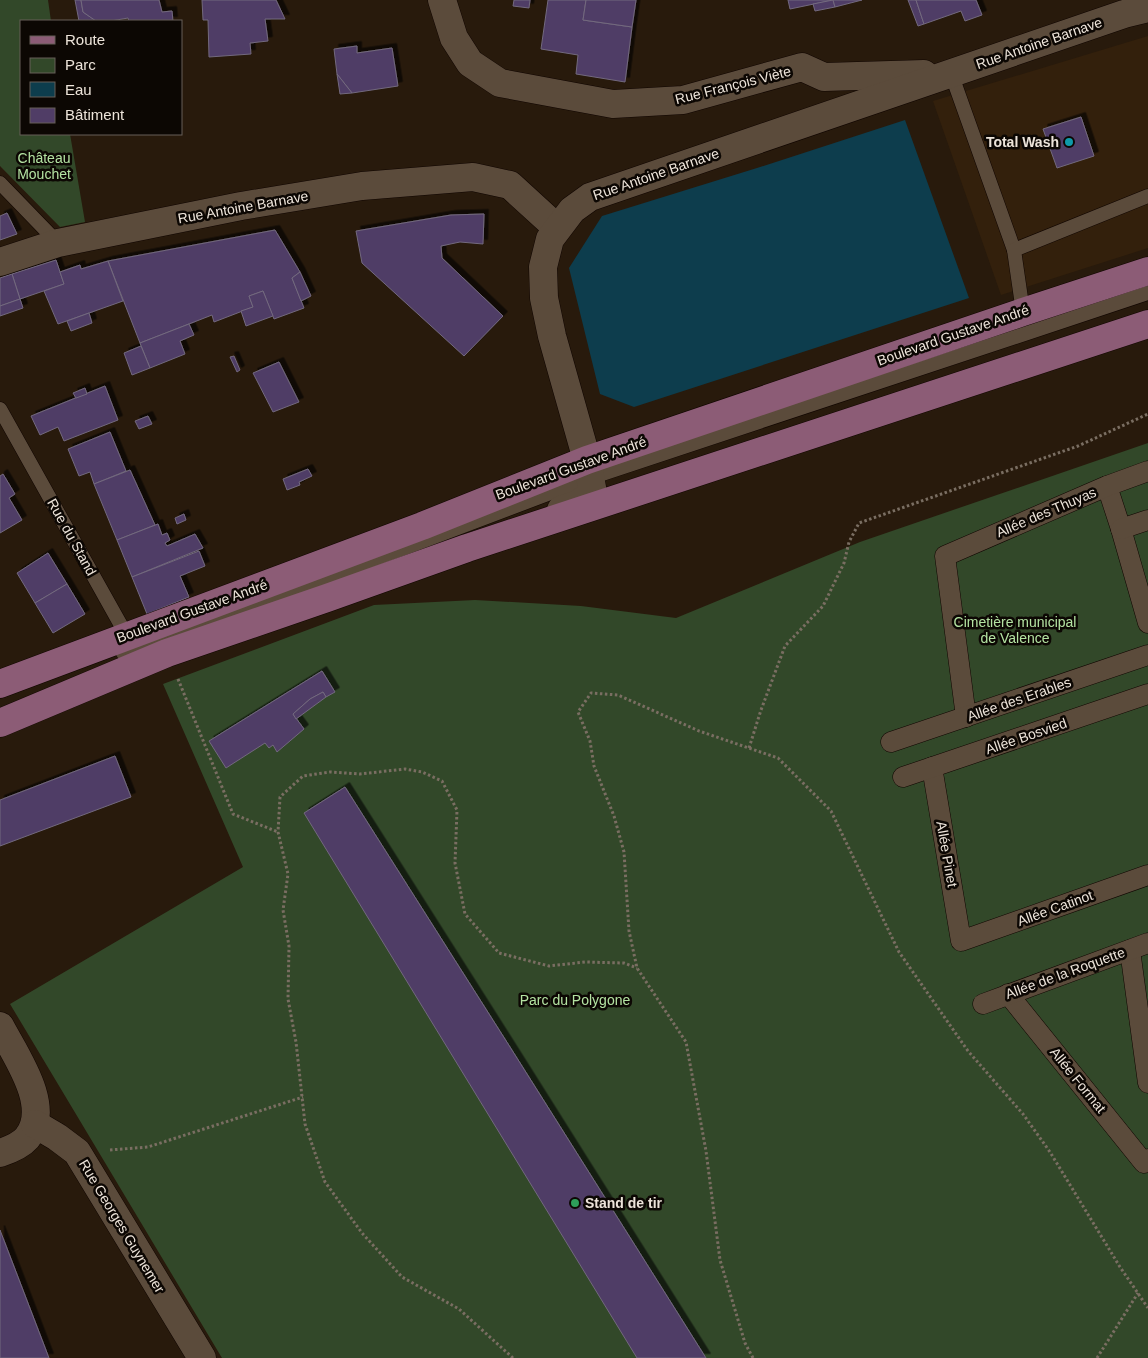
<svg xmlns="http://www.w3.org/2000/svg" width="1148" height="1358" font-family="Arial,sans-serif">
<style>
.built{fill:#33200c}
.green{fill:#324829}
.water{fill:#0d3d4d}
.building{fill:#503d66;stroke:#72697e;filter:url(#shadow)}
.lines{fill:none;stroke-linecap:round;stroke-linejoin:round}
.service-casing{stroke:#100500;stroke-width:15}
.pedestrian-casing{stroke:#100500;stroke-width:21}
.minor-casing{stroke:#100500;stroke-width:29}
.primary-casing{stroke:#100500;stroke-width:29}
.path{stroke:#7a6e62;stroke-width:3;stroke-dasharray:2.5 2.5;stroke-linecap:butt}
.service{stroke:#5b4b3b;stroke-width:14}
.pedestrian{stroke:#5b4b3b;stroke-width:20}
.minor{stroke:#5b4b3b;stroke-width:28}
.primary{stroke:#8c5c76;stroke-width:28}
.culture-dot{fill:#0f9aa8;stroke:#0c0703;stroke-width:2}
.leisure-dot{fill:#2e9e5b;stroke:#0c0703;stroke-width:2}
.labels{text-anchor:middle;stroke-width:5;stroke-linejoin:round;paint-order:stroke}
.street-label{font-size:14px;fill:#ede4da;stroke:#0c0703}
.poi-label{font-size:14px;font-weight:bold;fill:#ede4da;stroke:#0c0703;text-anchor:end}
.park-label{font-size:14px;fill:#b4e3a2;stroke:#0c0703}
</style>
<defs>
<filter id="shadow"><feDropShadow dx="4.5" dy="-4.5" stdDeviation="0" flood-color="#0009"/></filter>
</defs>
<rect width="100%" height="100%" fill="#281a0c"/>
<polygon class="built" points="1148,36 1148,248 1001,295 933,101"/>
<g class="green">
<polygon points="0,0 48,0 51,21 21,21 21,134 70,134 85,222 60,227 0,166"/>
<polygon points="1148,443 1148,1358 222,1358 10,1004 243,867 163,684 374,605 475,600 581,606 676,618 860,542"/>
</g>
<polygon class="water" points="905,120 969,298 634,407 600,394 569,268 602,216 757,168"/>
<g class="building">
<polygon points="75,0 81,0 83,12 96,21 79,21"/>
<polygon points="81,0 159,0 162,12 172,11 173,21 129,21 128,18 111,21 96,21 83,12"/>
<polygon points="202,0 276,0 285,19 265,19 268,41 250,43 251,54 209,57 208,20 203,20"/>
<polygon points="514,0 530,0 529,8 513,6"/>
<polygon points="548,0 586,0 583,20 632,27 625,82 576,74 578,55 541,49"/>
<polygon points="586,0 636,0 632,27 583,20"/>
<polygon points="788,0 833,0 790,9"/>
<polygon points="833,0 835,7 815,11 813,4"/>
<polygon points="833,0 862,0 835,7"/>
<polygon points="908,0 916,0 924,24 918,26"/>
<polygon points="916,0 976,0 982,15 965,21 961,11 924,24"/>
<polygon points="357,46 357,53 392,48 398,86 352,93 337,74 334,49"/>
<polygon points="337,74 352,93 340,94"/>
<polygon points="1081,117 1094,156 1057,168 1043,129"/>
<polygon points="7,213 17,234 0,240 0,216"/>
<polygon points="484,214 483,244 460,242 441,246 442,258 503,316 464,356 362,263 356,231 451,215"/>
<polygon points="275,230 300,272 292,278 304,308 274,319 263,291 249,296 253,307 214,322 212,315 140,343 108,261"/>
<polygon points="56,260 64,284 20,299 12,274"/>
<polygon points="108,261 123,301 58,324 44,291 64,284 60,272 80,265 81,269"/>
<polygon points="300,272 311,296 301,301 292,278"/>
<polygon points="12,274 20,299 0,306 0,278"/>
<polygon points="263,291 273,316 246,326 241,311 253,307 249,296"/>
<polygon points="20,299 23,308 0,316 0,306"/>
<polygon points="89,313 92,323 71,331 67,321"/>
<polygon points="189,324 194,335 180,341 185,354 150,368 140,343"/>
<polygon points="141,346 150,368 132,375 124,353"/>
<polygon points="234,356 240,370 237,372 230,357"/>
<polygon points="279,362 299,402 273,412 253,373"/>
<polygon points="105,386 118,420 64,441 58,427 40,435 31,416"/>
<polygon points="85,388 87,394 76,398 73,393"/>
<polygon points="148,416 152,424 139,429 135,421"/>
<polygon points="110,432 126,471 94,484 90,472 79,476 68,449"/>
<polygon points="308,469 312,476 299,482 300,485 287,490 283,479"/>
<polygon points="130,470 155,525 117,540 94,484"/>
<polygon points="3,474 15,494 9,498 22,520 0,533 0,476"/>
<polygon points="184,514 186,520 177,524 175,518"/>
<polygon points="158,524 162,535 167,533 170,540 165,543 167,546 195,534 203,548 132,577 117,540"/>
<polygon points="199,551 205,566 180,576 189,597 147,614 132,577"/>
<polygon points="48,553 67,584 35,603 17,573"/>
<polygon points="67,584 85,614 53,633 35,603"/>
<polygon points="322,671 335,692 326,697 323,692 310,699 293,714 304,729 277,752 273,745 269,748 265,743 226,768 209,741"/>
<polygon points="323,692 326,697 296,719 293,714 310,699"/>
<polygon points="115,756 131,797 0,846 0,800"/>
<polygon points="345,787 510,1047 706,1358 637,1358 304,813"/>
<polygon points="0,1230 49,1358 0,1358"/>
</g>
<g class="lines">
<defs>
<g id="service">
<polyline points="951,73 1014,250"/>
<polyline points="0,183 58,243"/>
<polyline points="1023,312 1014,250 1148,196"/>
<polyline points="0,409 127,636"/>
<polyline points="123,653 278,596 590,478 1148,293"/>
</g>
<g id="pedestrian">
<polyline points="1107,486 1121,529 1148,623"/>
<polyline points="1121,529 1148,520"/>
<polyline points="966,717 945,556 1107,486 1148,471"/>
<polyline points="891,742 1148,655"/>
<polyline points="932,767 961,941 1148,875"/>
<polyline points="903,777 1148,694"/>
<polyline points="1130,950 1148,1083"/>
<polyline points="1008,994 1144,1163 1148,1159"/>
<polyline points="983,1004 1148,943"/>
</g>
<g id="minor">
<polyline points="442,0 454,38 470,63 500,83 613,104 683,100 802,67 824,77 924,74"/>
<polyline points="0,262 58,243 241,206 362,186 473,177 510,185 557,228"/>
<polyline points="561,510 578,504 593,493 587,460 552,336 544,298 543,267 550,239 572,210 590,197 1124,14 1148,8"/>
<path d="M 0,1026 C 15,1055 53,1107 27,1138 C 20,1146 9,1150 0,1153"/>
<polyline points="35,1124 57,1137 77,1152 202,1358"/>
</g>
<g id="primary">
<polyline points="0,684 422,526 587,460 1023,312 1148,271"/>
<polyline points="0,723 167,653 327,598 467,548 1148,324"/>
</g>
</defs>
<use href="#service" class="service-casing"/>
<use href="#pedestrian" class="pedestrian-casing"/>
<use href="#minor" class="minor-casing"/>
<use href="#primary" class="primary-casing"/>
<g class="path">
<polyline points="178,679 233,814 278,832"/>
<polyline points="749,748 761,710 785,646 823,606 844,563 849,542 859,523 1078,446 1148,414"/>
<polyline points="110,1150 148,1147 303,1097"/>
<polyline points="513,1358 459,1309 402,1277 362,1233 325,1182 305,1124 296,1042 288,999 289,946 283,910 288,874 278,832 280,797 303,776 330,772 360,774 405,769 422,772 442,781 457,810 455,863 465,914 499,953 549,966 585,962 624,963 637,968"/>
<polyline points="753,1358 745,1343 720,1260 706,1151 686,1042 637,968 629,931 624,852 614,816 594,766 590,741 578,712 591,693 618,695 699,731 778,758 831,811 899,952 968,1051 1023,1114 1050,1152 1120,1267 1148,1308"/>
<polyline points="1097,1358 1138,1293"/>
</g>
<use href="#service" class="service"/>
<use href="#pedestrian" class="pedestrian"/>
<use href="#minor" class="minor"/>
<use href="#primary" class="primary"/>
</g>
<circle class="culture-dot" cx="1069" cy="142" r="5"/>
<circle class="leisure-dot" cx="575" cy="1203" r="5"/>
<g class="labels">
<g class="street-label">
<text transform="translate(1039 43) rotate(-19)" y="5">Rue Antoine Barnave</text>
<text transform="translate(733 85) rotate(-14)" y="5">Rue François Viète</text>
<text transform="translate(656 174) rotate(-19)" y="5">Rue Antoine Barnave</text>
<text transform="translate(243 207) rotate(-10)" y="5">Rue Antoine Barnave</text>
<text transform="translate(953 335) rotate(-19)" y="5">Boulevard Gustave André</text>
<text transform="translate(571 468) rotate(-20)" y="5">Boulevard Gustave André</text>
<text transform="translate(1046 512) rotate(-23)" y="5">Allée des Thuyas</text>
<text transform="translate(72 537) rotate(61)" y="5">Rue du Stand</text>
<text transform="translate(192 611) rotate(-20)" y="5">Boulevard Gustave André</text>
<text transform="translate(1019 699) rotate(-19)" y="5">Allée des Erables</text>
<text transform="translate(1026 736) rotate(-19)" y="5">Allée Bosvied</text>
<text transform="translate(947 854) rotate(80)" y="5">Allée Pinet</text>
<text transform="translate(1055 908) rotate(-20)" y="5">Allée Catinot</text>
<text transform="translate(1065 973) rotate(-20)" y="5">Allée de la Roquette</text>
<text transform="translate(1078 1080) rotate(51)" y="5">Allée Format</text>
<text transform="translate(122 1226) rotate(59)" y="5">Rue Georges Guynemer</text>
</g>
<g class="poi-label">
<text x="1059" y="147">Total Wash</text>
<text x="585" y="1208" text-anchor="start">Stand de tir</text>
</g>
<g class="park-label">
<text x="44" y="163">Château<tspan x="44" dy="16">Mouchet</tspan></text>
<text x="1015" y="627">Cimetière municipal<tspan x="1015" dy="16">de Valence</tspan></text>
<text x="575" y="1005">Parc du Polygone</text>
</g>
</g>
<rect x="20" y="20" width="162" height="115" fill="#0c0703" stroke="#665f59"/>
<rect x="30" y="36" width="25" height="8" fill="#8c5c76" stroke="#665f59"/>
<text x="65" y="45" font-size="15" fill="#ede4da">Route</text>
<rect x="30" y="58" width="25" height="15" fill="#324829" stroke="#665f59"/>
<text x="65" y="70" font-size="15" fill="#ede4da">Parc</text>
<rect x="30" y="82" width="25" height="15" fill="#0d3d4d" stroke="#665f59"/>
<text x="65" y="95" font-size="15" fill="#ede4da">Eau</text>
<rect x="30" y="108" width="25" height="15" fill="#503d66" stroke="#665f59"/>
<text x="65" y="120" font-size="15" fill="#ede4da">Bâtiment</text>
</svg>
